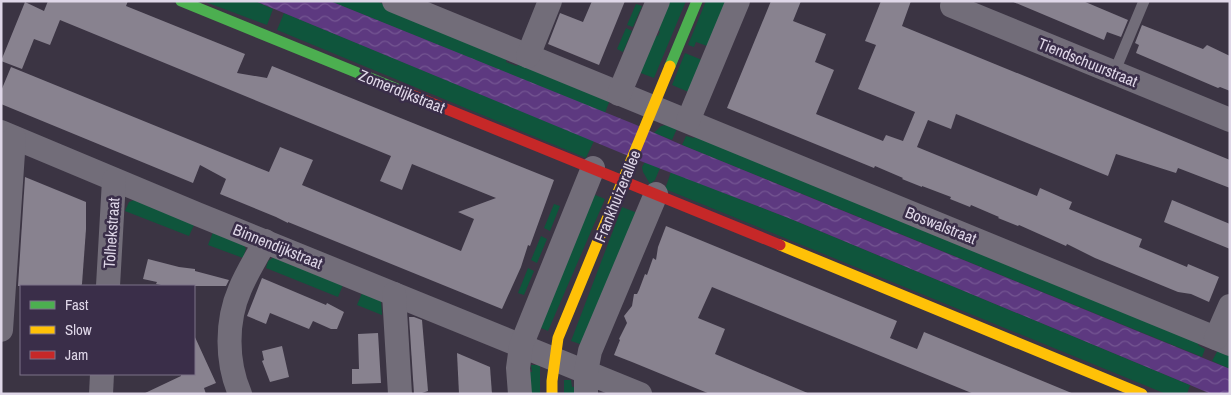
<svg xmlns="http://www.w3.org/2000/svg" width="1231" height="395" font-family="'Archivo Narrow',sans-serif">
<style>
.grass{fill:#0f553c}
.water{fill:url(#water-waves)}
.building{fill:#88828f}
.lines{fill:none;stroke-linecap:round;stroke-linejoin:round}
.lane{stroke:#726d79;stroke-width:11}
.street{stroke:#726d79;stroke-width:24}
.fast{stroke:#4caf50;stroke-width:11}
.slow{stroke:#ffc107;stroke-width:11}
.jam{stroke:#c62828;stroke-width:11}
.labels{text-anchor:middle;stroke-width:5;stroke-linejoin:round;paint-order:stroke}
.street-label{font-size:16px;fill:#dfd7e8;stroke:#3a2e49}
</style>
<defs>
<pattern id="water-waves" width="16" height="10" patternUnits="userSpaceOnUse" patternTransform="scale(1.25)"><rect width="16" height="10" fill="#5d3980"/><path d="M0 5q4-4 8 0t8 0" fill="none" stroke="#745592"/></pattern>
</defs>
<rect width="100%" height="100%" fill="#3b3443"/>
<g class="grass">
<polygon points="203,1 255,1 273,9 267,25"/>
<polygon points="330,1 376,1 508,55 506,62 517,66 520,60 611,97 605,113"/>
<polygon points="667,1 686,1 654,78 638,72 653,34 658,36 660,31 655,29"/>
<polygon points="706,1 726,1 707,46 696,42 694,47 688,45"/>
<polygon points="636,4 642,6 633,27 627,25"/>
<polygon points="284,13 594,141 586,158 277,30"/>
<polygon points="626,28 632,31 623,52 617,49"/>
<polygon points="685,53 702,60 693,94 672,85"/>
<polygon points="677,123 679,124 672,140 654,133 661,126"/>
<polygon points="697,131 1201,337 1198,345 1205,349 1202,357 682,145 686,136 694,138"/>
<polygon points="645,162 660,168 655,180 650,184 643,172 642,167"/>
<polygon points="671,172 791,219 1190,385 1187,394 1166,394 665,189"/>
<polygon points="588,192 605,199 548,331 534,325"/>
<polygon points="134,200 194,225 189,236 125,211 129,202"/>
<polygon points="554,204 560,206 550,231 544,228"/>
<polygon points="622,207 640,214 586,346 571,341"/>
<polygon points="213,232 244,245 246,249 243,258 208,245"/>
<polygon points="541,236 547,239 537,263 531,260"/>
<polygon points="274,257 343,285 338,297 266,268 268,261"/>
<polygon points="528,268 534,271 524,295 518,293"/>
<polygon points="362,293 381,300 382,315 357,305"/>
<polygon points="1230,349 1230,369 1212,361 1218,350"/>
<polygon points="531,365 540,365 540,394 524,394 523,372 532,372"/>
<polygon points="564,380 571,380 572,387 580,386 581,394 564,394"/>
</g>
<polygon class="water" points="255,1 330,1 634,124 682,145 1230,369 1230,394 1211,394 1190,385 791,219 643,162"/>
<g class="building">
<polygon points="48,1 128,1 126,6 245,54 237,73 267,78 272,66 554,180 530,246 528,245 521,267 502,309 288,222 288,223 276,217 220,194 226,179 200,165 193,183 1,104 1,91 11,67 269,172 280,147 313,160 302,185 461,251 474,219 458,212 496,198 412,164 402,190 380,181 391,156 60,20 50,45 34,39 22,69 1,61 25,2 44,11"/>
<polygon points="592,1 625,1 599,65 548,44 560,13 583,22"/>
<polygon points="771,1 801,1 793,21 826,34 815,62 834,70 816,114 883,141 886,135 903,141 915,112 858,89 876,45 865,41 881,1 911,1 902,26 1230,160 1230,188 1178,168 1176,173 1116,154 1108,176 956,114 951,129 928,120 917,147 1037,196 1040,188 1072,202 1069,209 1142,239 1139,247 1187,267 1188,264 1219,277 1209,302 1191,294 1178,292 1095,258 1067,244 1066,246 1019,225 1018,226 998,218 999,217 971,205 970,207 950,199 951,197 922,186 922,187 902,179 903,178 875,166 874,168 727,108"/>
<polygon points="1011,1 1083,1 1128,20 1121,37 1107,32 1104,40"/>
<polygon points="1142,25 1203,49 1207,45 1230,56 1230,91 1220,87 1218,88 1136,53 1139,45 1135,43"/>
<polygon points="25,177 86,202 86,229 82,284 81,286 18,286"/>
<polygon points="1172,200 1230,224 1230,249 1164,222"/>
<polygon points="666,226 897,321 890,338 917,349 924,332 1074,394 974,394 712,287 698,318 725,329 715,354 810,394 710,394 632,362 614,355 620,340 619,339 627,323 624,316 632,306 634,294 637,294 639,290 645,274 647,275 653,258 656,260 658,247"/>
<polygon points="148,259 179,267 195,269 195,271 229,280 226,286 166,286 156,284 157,282 143,279"/>
<polygon points="262,278 326,305 327,303 344,312 337,329 331,329 313,321 309,329 270,313 266,324 247,316"/>
<polygon points="409,317 414,317 422,320 428,391 419,394 414,394"/>
<polygon points="378,333 381,383 352,384 352,369 359,369 358,334"/>
<polygon points="194,335 216,383 204,388 206,394 143,394 181,376 181,374 194,374"/>
<polygon points="282,346 289,377 270,382 262,361 264,360 262,351"/>
<polygon points="457,353 490,367 492,394 459,394"/>
</g>
<g class="lines">
<polyline class="lane" points="1114,73 1144,1"/>
<g class="street">
<polyline points="394,1 1230,344"/>
<polyline points="954,1 952,6 1230,120"/>
<polyline points="528,56 550,1"/>
<polyline points="619,94 658,1"/>
<polyline points="688,121 738,1"/>
<polyline points="1,132 197,214 640,394"/>
<polyline points="108,286 114,180"/>
<polyline points="394,294 400,394"/>
<polyline points="1,330 14,138"/>
<polyline points="1216,338 1230,306"/>
<polyline points="101,394 102,374"/>
<path d="M 240,394 C 226,361 226,321 240,289 C 247,272 257,257 265,241"/>
<polyline points="520,394 518,368 521,346 593,168"/>
<polyline points="586,394 586,372 590,351 656,194"/>
</g>
<g class="fast">
<polyline points="181,1 412,95"/>
<polyline points="670,66 697,1"/>
</g>
<g class="slow">
<polyline points="780,245 1142,394"/>
<polyline points="552,394 552,381 558,338 670,66"/>
</g>
<polyline class="jam" points="412,95 780,245"/>
</g>
<g class="labels">
<g class="street-label">
<text transform="translate(1088 62) rotate(22)" y="6">Tiendschuurstraat</text>
<text transform="translate(402 91) rotate(22)" y="6">Zomerdijkstraat</text>
<text transform="translate(617 196) rotate(-68)" y="6">Frankhuizerallee</text>
<text transform="translate(941 225) rotate(22)" y="6">Boswalstraat</text>
<text transform="translate(111 233) rotate(-86)" y="6">Tolhekstraat</text>
<text transform="translate(278 246) rotate(22)" y="6">Binnendijkstraat</text>
</g>
</g>
<rect width="1231" height="395" fill="none" stroke="#dfd7e8" stroke-width="5"/>
<rect x="20" y="285" width="175" height="90" fill="#3a2e49" stroke="#7c7289"/>
<rect x="30" y="301" width="25" height="8" fill="#4caf50" stroke="#7c7289"/>
<text x="65" y="310" font-size="15" fill="#dfd7e8">Fast</text>
<rect x="30" y="326" width="25" height="8" fill="#ffc107" stroke="#7c7289"/>
<text x="65" y="335" font-size="15" fill="#dfd7e8">Slow</text>
<rect x="30" y="351" width="25" height="8" fill="#c62828" stroke="#7c7289"/>
<text x="65" y="360" font-size="15" fill="#dfd7e8">Jam</text>
</svg>
